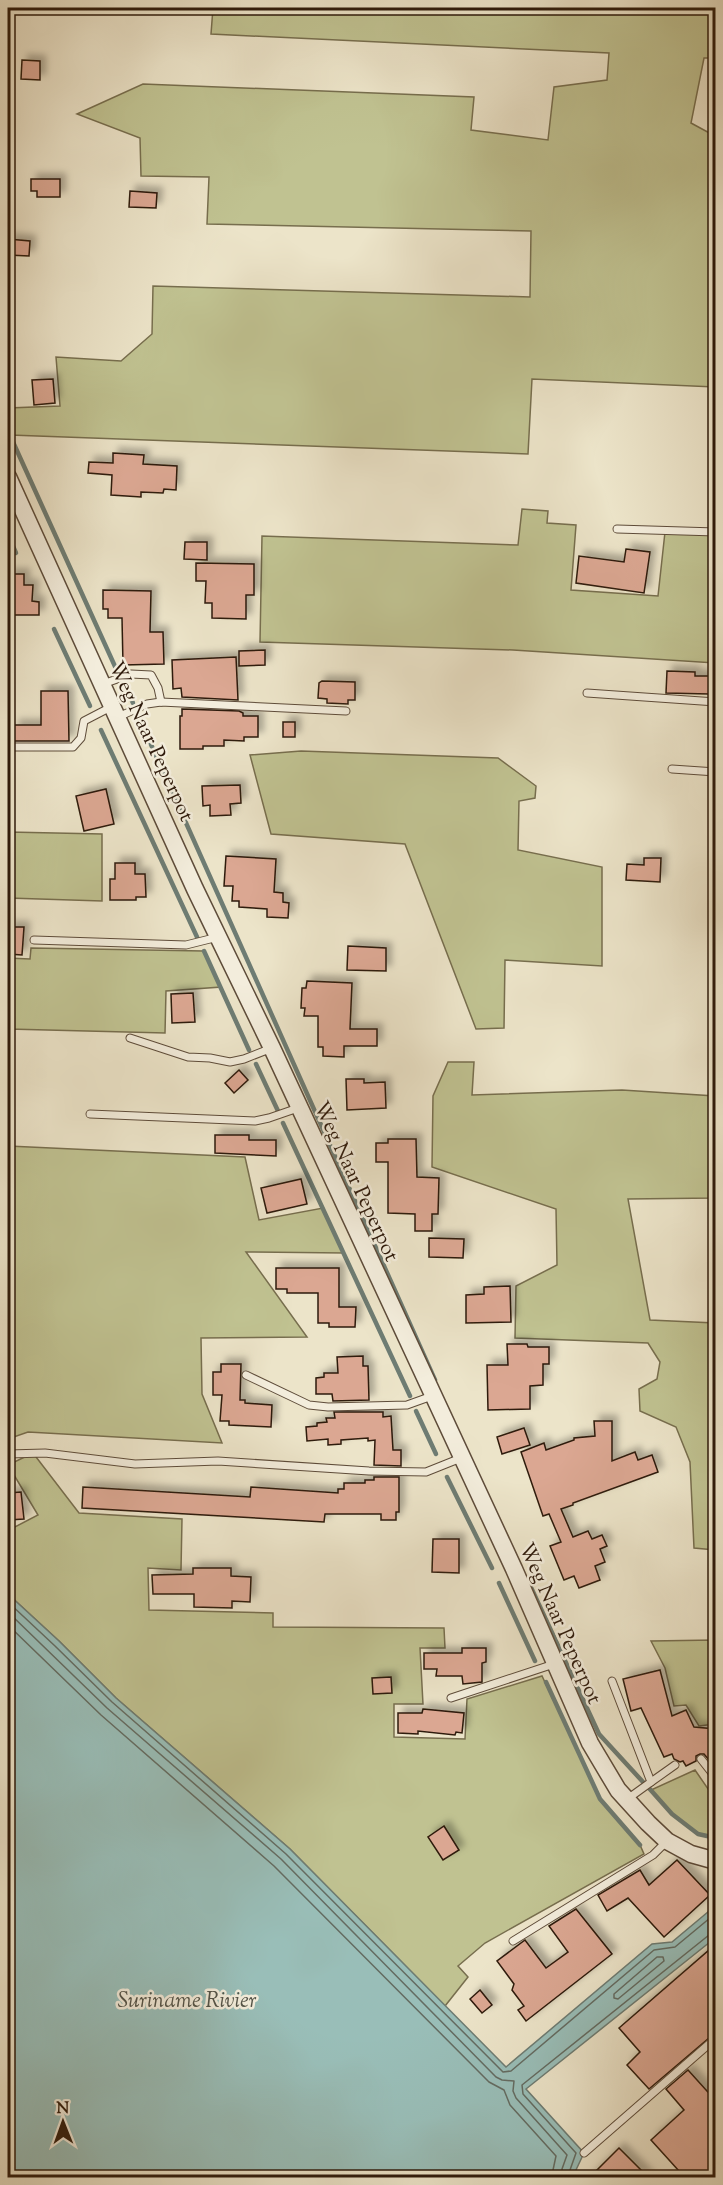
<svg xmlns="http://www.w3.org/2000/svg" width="723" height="2185" font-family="'Sorts Mill Goudy',serif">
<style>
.green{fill:#c0c291;stroke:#776e4e;stroke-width:1.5}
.water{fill:#99beb8;stroke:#6e7c73;stroke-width:1.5}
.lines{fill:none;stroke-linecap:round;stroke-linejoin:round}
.shore{stroke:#646c62;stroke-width:1.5}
.stream{stroke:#6e7c73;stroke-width:4.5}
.building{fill:#dba792;stroke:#2e1a0b;stroke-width:1.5;filter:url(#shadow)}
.service-casing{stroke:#5e4c3a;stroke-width:9}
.tertiary-casing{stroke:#5e4c3a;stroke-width:19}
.service{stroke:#f3eddc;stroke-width:7}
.tertiary{stroke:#f3eddc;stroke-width:16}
.labels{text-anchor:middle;stroke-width:5;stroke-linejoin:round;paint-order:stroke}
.street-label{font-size:21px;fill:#2e1a0b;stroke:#f3eddc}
.water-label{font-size:22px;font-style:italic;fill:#535348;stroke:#f3eddc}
</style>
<defs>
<filter id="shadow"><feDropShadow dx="5.5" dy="-5.5" stdDeviation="3" flood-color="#0004"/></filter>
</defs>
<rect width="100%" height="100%" fill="#ece4c9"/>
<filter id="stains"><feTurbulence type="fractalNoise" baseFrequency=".00333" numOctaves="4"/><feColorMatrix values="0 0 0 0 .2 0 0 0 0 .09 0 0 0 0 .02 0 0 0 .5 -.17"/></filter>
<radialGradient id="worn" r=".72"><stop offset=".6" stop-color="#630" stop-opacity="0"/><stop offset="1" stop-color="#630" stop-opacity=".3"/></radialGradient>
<g class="green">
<polygon points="213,8 715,8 715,58 704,58 691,123 715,136 715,387 532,379 528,454 10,435 8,431 8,408 60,406 56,357 121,361 152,334 153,286 530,297 531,231 207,224 209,177 141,176 140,138 77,114 143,84 474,97 471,130 548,140 554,87 607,80 609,53 211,34"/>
<polygon points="522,509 548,511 547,523 576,525 571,590 658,596 665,532 714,535 709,599 715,600 715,663 513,650 260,642 262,536 518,545"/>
<polygon points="301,751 498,758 536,786 535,798 519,801 518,850 602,867 602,966 505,960 504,1028 476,1029 405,844 271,834 250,755"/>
<polygon points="8,832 102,834 102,901 8,898"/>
<polygon points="31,948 204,951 221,987 166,991 165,1033 8,1029 8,958 30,959"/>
<polygon points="448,1062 474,1062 472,1095 622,1090 715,1096 715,1198 628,1199 650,1320 715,1323 715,1550 694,1548 690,1462 676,1427 640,1411 639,1389 657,1379 660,1362 648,1343 515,1338 516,1286 557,1265 556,1209 432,1167 433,1096"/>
<polygon points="8,1146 245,1157 259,1220 323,1208 344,1253 246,1252 307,1337 201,1338 202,1394 222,1443 28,1432 8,1439"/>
<polygon points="33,1453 79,1513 182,1519 181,1570 148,1568 149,1610 273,1613 273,1627 444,1628 445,1648 420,1648 423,1704 394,1704 394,1737 465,1739 467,1699 542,1676 600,1799 640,1845 644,1854 485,1943 458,1966 468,1977 445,2006 290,1849 116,1698 59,1641 8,1594 8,1528 11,1529 38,1515 8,1465"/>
<polygon points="715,1640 715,1724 699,1726 686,1705 674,1706 665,1668 651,1641"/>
<polygon points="695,1770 715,1799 715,1838 698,1834 672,1814 651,1790"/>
</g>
<polygon class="water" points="8,1594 59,1641 116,1698 290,1849 506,2067 652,1944 672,1942 715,1906 715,1938 526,2089 584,2153 575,2172 580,2177 8,2177"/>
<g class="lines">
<g class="shore">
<polyline points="8,1602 55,1646 112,1702 286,1854 503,2072 511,2071 654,1950 675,1947 716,1913"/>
<polyline points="8,1612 107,1708 281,1859 496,2077 502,2080 514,2081 513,2091 516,2098 567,2155 562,2169 563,2178"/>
<polyline points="8,1625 101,1715 274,1866 489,2082 504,2090 510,2105 556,2156 553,2170 554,2178"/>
<polygon points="657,1957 663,1957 664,1961 618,1999 614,1998 614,1994"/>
<polyline points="572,2178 570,2170 576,2153 523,2094 522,2085 709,1935 716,1934"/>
</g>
<g class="stream">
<polyline points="8,431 118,673"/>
<polyline points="8,535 16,553 8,553"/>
<polyline points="54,629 90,706"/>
<polyline points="122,680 133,703"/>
<polyline points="136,711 435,1380"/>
<polyline points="101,730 197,937"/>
<polyline points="204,951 249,1050"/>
<polyline points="256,1064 278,1111"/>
<polyline points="283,1123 410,1396"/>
<polyline points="416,1411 436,1454"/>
<polyline points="447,1477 492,1568"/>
<polyline points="528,1581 599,1734 643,1782"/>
<polyline points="499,1583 535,1661"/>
<polyline points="546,1682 600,1799 640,1845"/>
<polyline points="648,1787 672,1814 698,1834 716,1838"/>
</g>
</g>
<g class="building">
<polygon points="22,60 40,61 40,80 21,79"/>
<polygon points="31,179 60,179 60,197 37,197 37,191 31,191"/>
<polygon points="130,191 157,193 156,208 129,207"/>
<polygon points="8,239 30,241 29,256 8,255"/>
<polygon points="53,379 55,403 34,405 32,380"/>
<polygon points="113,453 144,455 143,464 177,466 176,490 164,489 163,493 141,492 141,497 111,495 112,475 88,473 89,462 113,463"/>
<polygon points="185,542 207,542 207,560 184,559"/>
<polygon points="626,549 650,552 644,593 576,583 579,556 624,562"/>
<polygon points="196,563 254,564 254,595 246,595 246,619 212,618 212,603 205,603 206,581 196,581"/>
<polygon points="8,574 24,574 24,585 33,585 32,601 39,602 39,615 8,615"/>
<polygon points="103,590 151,591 150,632 163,632 164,664 123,665 122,618 108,618 108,609 103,609"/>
<polygon points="265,650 265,665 239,666 239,651"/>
<polygon points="236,657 238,700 182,697 181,688 173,689 172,660"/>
<polygon points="667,671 695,672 695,676 710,676 709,694 666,693"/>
<polygon points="322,681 355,682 355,700 348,700 348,704 327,703 327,699 318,698 319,683"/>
<polygon points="41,691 68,691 69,741 14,741 14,725 41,725"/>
<polygon points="182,709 239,711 243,713 243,716 258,716 258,737 244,737 244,741 224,740 224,746 203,746 203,749 180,749 180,716 182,716"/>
<rect x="283" y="722" width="12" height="15"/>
<polygon points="240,785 241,803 230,804 231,815 210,816 210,805 203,806 202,786"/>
<polygon points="106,789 114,824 84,831 76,796"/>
<polygon points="226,856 276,859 274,892 283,893 283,902 289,903 288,918 267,917 267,909 239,907 239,901 232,901 233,886 224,886"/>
<polygon points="644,858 661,858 660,882 626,880 627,864 644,865"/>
<polygon points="115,863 135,863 135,874 145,874 146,897 136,897 136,900 110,900 110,879 115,879"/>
<polygon points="8,927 24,927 22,955 8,954"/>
<polygon points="348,946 386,948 386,971 347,970"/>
<polygon points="307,981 352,983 350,1029 377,1029 377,1046 344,1046 344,1057 323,1056 323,1047 318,1047 318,1016 304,1016 305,1008 301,1008 302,988 306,988"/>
<polygon points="193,993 195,1022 172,1023 171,994"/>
<polygon points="239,1070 248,1080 234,1093 225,1083"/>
<polygon points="346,1079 364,1079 364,1083 385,1082 386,1108 347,1110"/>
<polygon points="215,1135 249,1135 249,1140 276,1140 276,1156 215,1153"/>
<polygon points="388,1139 416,1139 417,1177 439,1178 438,1214 432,1214 432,1231 415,1231 415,1214 388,1213 388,1162 376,1162 376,1143 388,1143"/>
<polygon points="301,1179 307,1204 267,1213 261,1188"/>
<polygon points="429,1238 464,1239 463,1258 429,1257"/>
<polygon points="276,1268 339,1268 339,1307 356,1307 355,1327 329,1327 329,1323 318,1323 318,1293 287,1293 287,1289 276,1289"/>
<polygon points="510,1286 511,1322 466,1323 466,1295 484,1294 484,1287"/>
<polygon points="507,1344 527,1344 528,1347 549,1347 549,1364 543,1364 543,1385 530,1386 530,1409 488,1410 487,1365 508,1365"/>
<polygon points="363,1356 363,1366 368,1366 369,1400 333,1401 332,1394 316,1394 316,1378 324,1377 324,1373 338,1373 337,1357"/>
<polygon points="221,1364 241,1364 240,1400 245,1400 245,1403 272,1405 271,1427 229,1425 229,1421 220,1421 222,1395 213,1395 213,1372 221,1372"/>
<polygon points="334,1412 383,1412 383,1417 391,1416 393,1450 401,1450 401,1466 374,1465 375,1440 368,1441 368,1438 341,1440 341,1444 328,1445 328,1439 307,1441 306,1427 317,1426 317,1423 327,1422 326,1418 335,1418"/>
<polygon points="594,1421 612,1421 612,1461 635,1452 638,1460 652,1455 658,1472 573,1503 573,1505 561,1509 573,1537 588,1531 592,1539 602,1535 607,1546 600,1549 605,1562 595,1566 600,1580 579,1588 574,1576 564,1580 550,1546 561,1542 549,1514 543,1516 521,1452 544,1443 546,1450 574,1440 574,1438 595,1436"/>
<polygon points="524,1428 530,1445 502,1454 497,1437"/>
<polygon points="374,1477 399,1477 399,1512 396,1512 396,1520 381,1520 381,1514 325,1514 324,1522 82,1508 83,1487 250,1497 251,1487 338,1493 338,1489 344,1489 344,1483 365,1483 365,1480 374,1480"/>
<polygon points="21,1492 24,1519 8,1520 8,1493"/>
<polygon points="433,1539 459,1539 459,1573 432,1572"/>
<polygon points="193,1568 231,1568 231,1576 251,1577 250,1602 232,1601 232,1608 194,1607 194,1594 153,1594 152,1575 193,1574"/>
<polygon points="462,1648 486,1648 486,1662 482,1663 482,1682 463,1684 462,1676 436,1676 437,1669 424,1669 424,1653 462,1653"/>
<polygon points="660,1670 672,1716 686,1710 694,1727 716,1729 716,1761 709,1760 704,1754 700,1754 696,1756 696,1761 686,1766 683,1761 680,1762 674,1759 672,1754 664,1757 641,1708 631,1711 623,1679"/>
<polygon points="391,1677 392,1693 373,1694 372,1678"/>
<polygon points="423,1709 464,1713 462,1733 456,1732 455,1735 418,1731 418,1734 398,1733 398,1713 422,1713"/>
<polygon points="444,1826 459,1850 443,1860 428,1837"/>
<polygon points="677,1860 710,1895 664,1937 628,1898 607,1911 598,1895 640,1870 649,1885"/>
<polygon points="576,1909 612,1954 526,2021 518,2010 524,2006 512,1990 514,1984 497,1961 525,1940 546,1968 568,1952 549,1926"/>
<polygon points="716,1944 716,2032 649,2089 627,2065 640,2052 619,2028"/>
<polygon points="480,1990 492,2005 482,2013 470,1999"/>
<polygon points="688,2070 716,2101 716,2178 672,2178 679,2171 651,2140 684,2110 666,2089"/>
<polygon points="619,2148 649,2178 589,2178"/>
</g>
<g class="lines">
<defs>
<g id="service">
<polyline points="617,529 716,532"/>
<polyline points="103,684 131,674 151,675 158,688 161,702"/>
<polyline points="587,693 716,702"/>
<polyline points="118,717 147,704 161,702 346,711"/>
<polyline points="8,747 73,747 81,738 84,721 111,707"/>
<polyline points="672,769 716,772"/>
<polyline points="34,940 186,945 218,937"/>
<polyline points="130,1038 188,1057 210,1058 230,1062 244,1059 272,1048"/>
<polyline points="90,1114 255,1121 269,1118 298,1108"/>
<polyline points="246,1375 309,1405 328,1407 407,1405 432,1396"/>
<polyline points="8,1454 45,1453 135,1464 218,1461 369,1471 426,1472 461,1458"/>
<polyline points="612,1681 651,1782 626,1800"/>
<polyline points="451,1698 554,1664"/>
<polyline points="701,1759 716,1778"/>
<polyline points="651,1782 675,1765"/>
<polyline points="513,1941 653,1855 667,1841"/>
<polyline points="584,2153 716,2038"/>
</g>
<polyline id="tertiary" points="8,477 195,889 272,1048 514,1569 590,1743 618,1790 648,1823 667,1841 691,1854 716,1861"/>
</defs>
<use href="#service" class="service-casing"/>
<use href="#tertiary" class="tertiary-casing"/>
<use href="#service" class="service"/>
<use href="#tertiary" class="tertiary"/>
</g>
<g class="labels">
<g class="street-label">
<text transform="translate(152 741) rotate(65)" y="7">Weg Naar Peperpot</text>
<text transform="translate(357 1181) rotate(65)" y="7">Weg Naar Peperpot</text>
<text transform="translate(561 1623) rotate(66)" y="7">Weg Naar Peperpot</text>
</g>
<g class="water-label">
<text x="187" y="2007">Suriname Rivier</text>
</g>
</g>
<rect width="723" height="2185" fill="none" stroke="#ece4c9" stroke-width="30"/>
<rect x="9" y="9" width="705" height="2167" fill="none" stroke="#2e1a0b" stroke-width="3"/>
<rect x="15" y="15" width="693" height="2155" fill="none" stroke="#2e1a0b" stroke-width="1.5"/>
<g transform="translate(63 2122) rotate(359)" stroke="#f3eddc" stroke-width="4.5" paint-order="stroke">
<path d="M0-4.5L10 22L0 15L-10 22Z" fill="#2e1a0b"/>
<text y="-9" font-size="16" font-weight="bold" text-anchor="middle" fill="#2e1a0b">N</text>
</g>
<rect width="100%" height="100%" filter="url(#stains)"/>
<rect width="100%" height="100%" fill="url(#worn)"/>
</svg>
